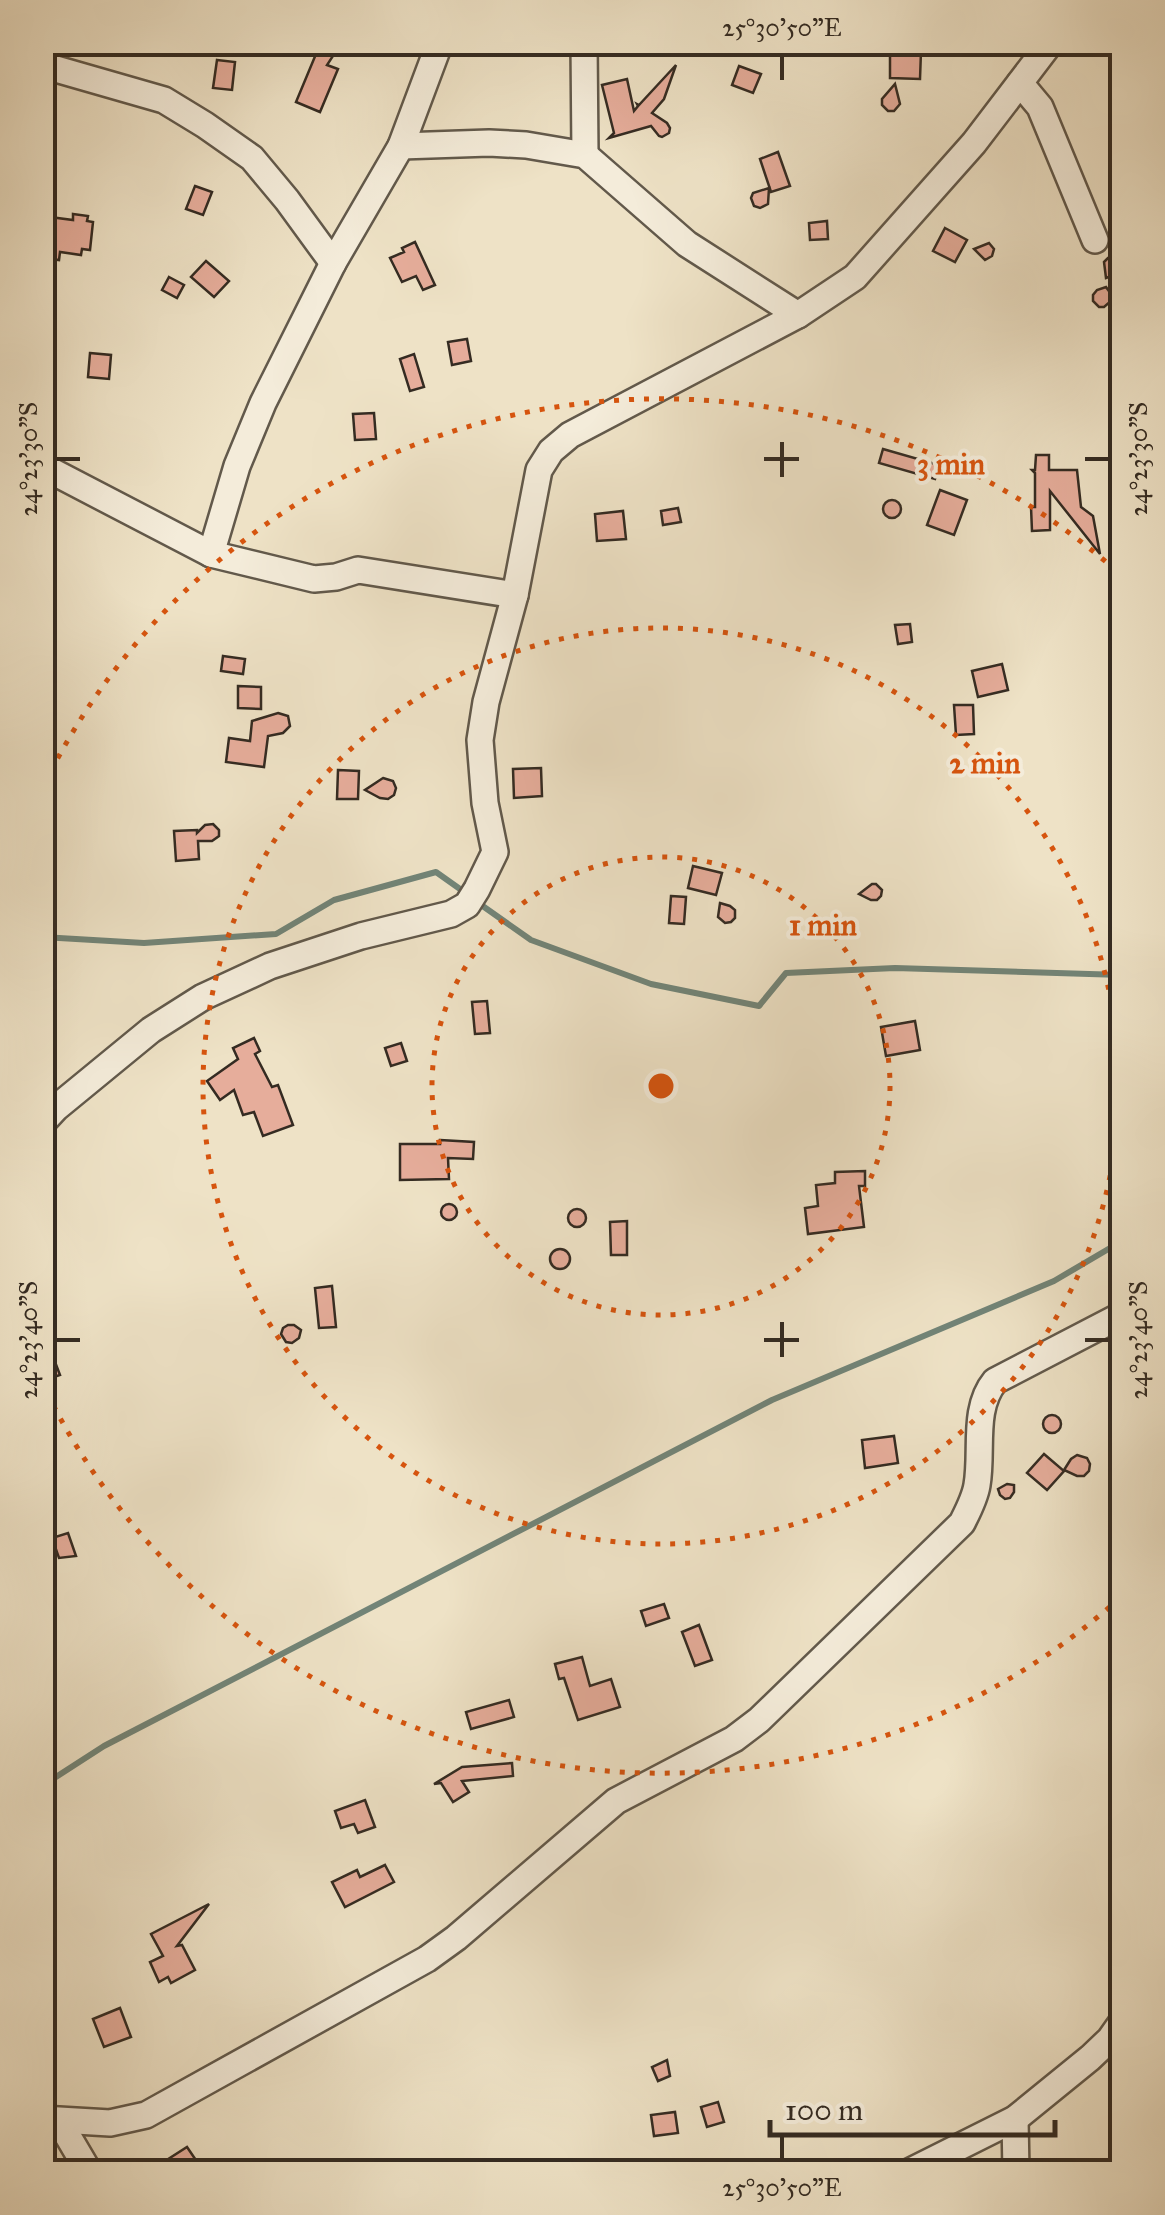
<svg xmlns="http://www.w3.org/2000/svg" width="1165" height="2215" font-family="'IM FELL Great Primer',serif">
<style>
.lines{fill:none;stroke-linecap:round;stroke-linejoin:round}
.stream{stroke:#728477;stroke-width:6}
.building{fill:#e6ad9b;stroke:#342b22;stroke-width:2.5}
.minor-casing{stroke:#62594b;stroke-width:30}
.minor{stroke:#f4ecda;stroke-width:25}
.ticks{fill:none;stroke:#342b22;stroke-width:4}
.ring{fill:none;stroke:#d6540e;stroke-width:5;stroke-dasharray:5 10}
.centre{fill:#d6540e;stroke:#f4ecda;stroke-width:5}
.ring-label{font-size:30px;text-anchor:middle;font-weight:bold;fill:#d6540e;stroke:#f4ecda;stroke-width:8;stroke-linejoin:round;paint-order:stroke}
.neatline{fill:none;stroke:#342b22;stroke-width:4}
.ticks-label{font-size:25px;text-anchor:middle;fill:#342b22}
</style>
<rect width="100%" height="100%" fill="#eee2c6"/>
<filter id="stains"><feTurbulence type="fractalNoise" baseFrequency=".002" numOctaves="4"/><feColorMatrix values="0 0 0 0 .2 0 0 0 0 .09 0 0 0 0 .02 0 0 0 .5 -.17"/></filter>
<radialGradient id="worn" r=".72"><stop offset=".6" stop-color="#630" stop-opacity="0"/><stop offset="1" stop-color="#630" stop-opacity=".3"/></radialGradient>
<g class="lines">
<g class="stream">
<polyline points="477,902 531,940 651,984 759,1006 786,973 895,968 1122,975"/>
<polyline points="42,937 144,943 276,934 334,900 436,872 467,894"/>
<polyline points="42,1786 104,1746 772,1400 1054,1281 1122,1241"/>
</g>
</g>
<g class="building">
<polygon points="321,42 342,42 327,65 338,69 320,112 296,102"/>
<polygon points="890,51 921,51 920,79 890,78"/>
<polygon points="217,60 235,62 232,90 213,88"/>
<polygon points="676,65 664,99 652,113 667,123 670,128 669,133 662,137 659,136 651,126 609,138 614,133 602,85 627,79 634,111 638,106 637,104 639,105"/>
<polygon points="739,66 761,74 753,93 732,85"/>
<polygon points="895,84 900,104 894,111 888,111 882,105 882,99"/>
<polygon points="778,152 790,186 771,192 760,159"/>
<polygon points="195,186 212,192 203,215 186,209"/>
<polygon points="769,188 768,204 760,208 754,206 751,198 753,193"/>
<polygon points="73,214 88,216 87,221 93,222 90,250 82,249 81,255 60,252 59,260 42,258 42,216 73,220"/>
<polygon points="827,221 828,239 810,240 809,223"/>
<polygon points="945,228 967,240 955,262 933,251"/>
<polygon points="415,242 435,285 423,290 416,276 402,282 390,258 404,252 402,248"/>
<polygon points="989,243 994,249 992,256 985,260 974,249"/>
<polygon points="1114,257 1119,260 1121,269 1117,274 1106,278 1104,262 1108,258"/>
<polygon points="206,261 229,281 214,297 191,277"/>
<polygon points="169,277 184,285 177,298 162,290"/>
<polygon points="1106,287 1111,294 1111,301 1104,307 1099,307 1093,301 1093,295 1097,290"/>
<polygon points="467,339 471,361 452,365 448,342"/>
<polygon points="90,353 111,355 109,379 88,377"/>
<polygon points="414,354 424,387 410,391 400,359"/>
<polygon points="374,413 376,439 355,440 353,414"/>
<polygon points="883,449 939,465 935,479 879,463"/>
<polygon points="1036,455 1049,455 1049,470 1077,470 1081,507 1093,516 1100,554 1050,491 1050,530 1032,531 1031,507 1035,507 1035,473 1032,470 1035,470"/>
<polygon points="940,490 967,500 954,535 927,525"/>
<circle cx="892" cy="509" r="9"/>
<polygon points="678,508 681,522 663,525 661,511"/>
<polygon points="623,511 626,539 597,541 595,514"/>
<polygon points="910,624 912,642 898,644 895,625"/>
<polygon points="223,656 245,659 243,674 221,671"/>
<polygon points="1002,664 1008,690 978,697 972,671"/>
<polygon points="238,686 261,687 261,709 238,708"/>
<polygon points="954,705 973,705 974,734 956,735"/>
<polygon points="278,713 288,716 290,726 283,733 268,736 264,767 226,762 229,738 250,741 252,721"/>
<polygon points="541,768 542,796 514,798 513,769"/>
<polygon points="338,770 359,771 358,799 337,799"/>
<polygon points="383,778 393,781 396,788 394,795 388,799 380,798 365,790"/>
<polygon points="213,824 219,830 219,836 212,841 198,841 199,859 176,861 174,831 197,830 197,833 205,825"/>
<polygon points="693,866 722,873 716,895 688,888"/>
<polygon points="872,884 876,884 882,890 881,896 877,900 871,900 859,894"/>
<polygon points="671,896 686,897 684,924 669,923"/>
<polygon points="720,903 730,906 735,910 735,918 731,922 725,923 718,917"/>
<polygon points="487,1001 490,1033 475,1034 472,1002"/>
<polygon points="915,1021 920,1050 886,1056 881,1027"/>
<polygon points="254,1038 260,1051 255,1054 272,1087 278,1085 293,1125 263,1136 254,1112 243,1115 234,1090 220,1100 207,1081 238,1059 233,1048"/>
<polygon points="401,1043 407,1061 391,1066 385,1048"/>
<polygon points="440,1140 474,1142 473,1159 448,1158 449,1179 400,1180 400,1144 440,1144"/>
<polygon points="865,1171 865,1186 859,1186 864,1227 808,1234 805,1208 818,1206 816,1185 835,1183 835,1172"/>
<circle cx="449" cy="1212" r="8"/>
<circle cx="577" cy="1218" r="9"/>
<polygon points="627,1221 627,1255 611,1255 610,1222"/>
<circle cx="560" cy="1259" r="10"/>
<polygon points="332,1286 336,1327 319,1328 315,1288"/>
<polygon points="288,1325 294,1325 301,1330 299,1338 292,1343 286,1342 281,1334 283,1328"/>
<polygon points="44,1333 60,1375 42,1381 42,1334"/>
<circle cx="1052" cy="1424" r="9"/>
<polygon points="894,1436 898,1463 865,1468 862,1440"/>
<polygon points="1044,1454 1064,1471 1047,1490 1027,1473"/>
<polygon points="1077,1455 1087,1458 1090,1464 1089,1471 1084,1476 1077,1476 1064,1470 1071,1459"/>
<polygon points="1007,1484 1014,1485 1014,1492 1010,1498 1005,1499 1000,1495 998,1489"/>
<polygon points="68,1533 76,1556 59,1558 52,1538"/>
<polygon points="664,1604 669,1618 646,1626 641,1611"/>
<polygon points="699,1625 712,1660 695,1666 682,1632"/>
<polygon points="582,1657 590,1686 611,1679 620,1707 578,1720 564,1678 559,1679 555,1664"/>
<polygon points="509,1700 514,1717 471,1729 466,1712"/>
<polygon points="512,1763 513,1776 462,1781 469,1792 453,1802 441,1783 434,1784 462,1767"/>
<polygon points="365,1800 375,1827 358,1833 354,1824 341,1828 335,1811"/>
<polygon points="385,1865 394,1882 345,1907 332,1882 357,1870 360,1877"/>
<polygon points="209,1904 177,1946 182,1945 195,1970 171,1983 168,1977 159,1982 150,1962 163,1956 151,1934"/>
<polygon points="120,2008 131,2037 104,2047 93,2019"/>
<polygon points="667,2060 670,2076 658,2081 652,2067"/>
<polygon points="718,2102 724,2122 707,2127 701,2107"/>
<polygon points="675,2112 678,2133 654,2136 651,2115"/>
<polygon points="187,2147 204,2172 148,2172"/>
</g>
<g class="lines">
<defs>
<g id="minor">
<polyline points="584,42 585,155"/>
<polyline points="42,65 164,100 205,125 252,158 287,200 333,263"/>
<polyline points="1020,83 1040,107 1095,240"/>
<polyline points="401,146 489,143 526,145 585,155 687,244 798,315"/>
<polyline points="42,466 211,554 314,579 336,577 358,570 515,595"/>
<polyline points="211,554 237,466 263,403 333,263 401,146 440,42"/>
<polyline points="42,1123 56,1108 151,1030 203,997 270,966 361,936 451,914 467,905 477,889 495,852 485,803 480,740 486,702 515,595 539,470 551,451 570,435 798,315 855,277 974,143 1051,42"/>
<path d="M 42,2119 L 110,2123 L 146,2115 L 427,1959 L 456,1938 L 616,1801 L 734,1739 L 759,1720 L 962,1523 C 968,1511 975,1498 977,1485 C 983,1451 972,1409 995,1381 L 1122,1315"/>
<polyline points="1015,2119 1016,2172"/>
<polyline points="59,2121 89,2172"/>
<polyline points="909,2172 1015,2119 1090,2058 1110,2039 1122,2022"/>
</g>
</defs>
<use href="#minor" class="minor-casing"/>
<use href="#minor" class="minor"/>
</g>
<path class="ticks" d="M 782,55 L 782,80M 782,442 L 782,477M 55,459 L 80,459M 764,459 L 799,459M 1085,459 L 1110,459M 782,1322 L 782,1357M 55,1340 L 80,1340M 764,1340 L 799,1340M 1085,1340 L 1110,1340M 782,2135 L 782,2160"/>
<g class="ring">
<circle cx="661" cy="1086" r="229"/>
<circle cx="661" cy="1086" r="458"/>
<path d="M1121 1597A687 687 0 0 1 44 1387M44 785A687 687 0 0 1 1121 575"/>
</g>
<circle cx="661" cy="1086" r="15" class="centre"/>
<g class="ring-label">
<text x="951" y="474">3 min</text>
<text x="985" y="773">2 min</text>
<text x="823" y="935">1 min</text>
</g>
<rect width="1165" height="2215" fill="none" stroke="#eee2c6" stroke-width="110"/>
<path d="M770 2120v15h285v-15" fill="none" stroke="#342b22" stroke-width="5"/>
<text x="785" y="2120" font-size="30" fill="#342b22" stroke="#f4ecda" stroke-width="8" paint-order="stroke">100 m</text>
<rect x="55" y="55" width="1055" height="2105" class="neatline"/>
<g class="ticks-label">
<text x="782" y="36">25°30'50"E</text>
<text transform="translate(28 459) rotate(-90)" y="9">24°23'30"S</text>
<text transform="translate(1138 459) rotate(-90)" y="9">24°23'30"S</text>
<text transform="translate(28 1340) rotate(-90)" y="9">24°23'40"S</text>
<text transform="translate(1138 1340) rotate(-90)" y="9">24°23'40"S</text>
<text x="782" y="2196">25°30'50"E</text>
</g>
<rect width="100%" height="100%" filter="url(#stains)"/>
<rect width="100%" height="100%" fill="url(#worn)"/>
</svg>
